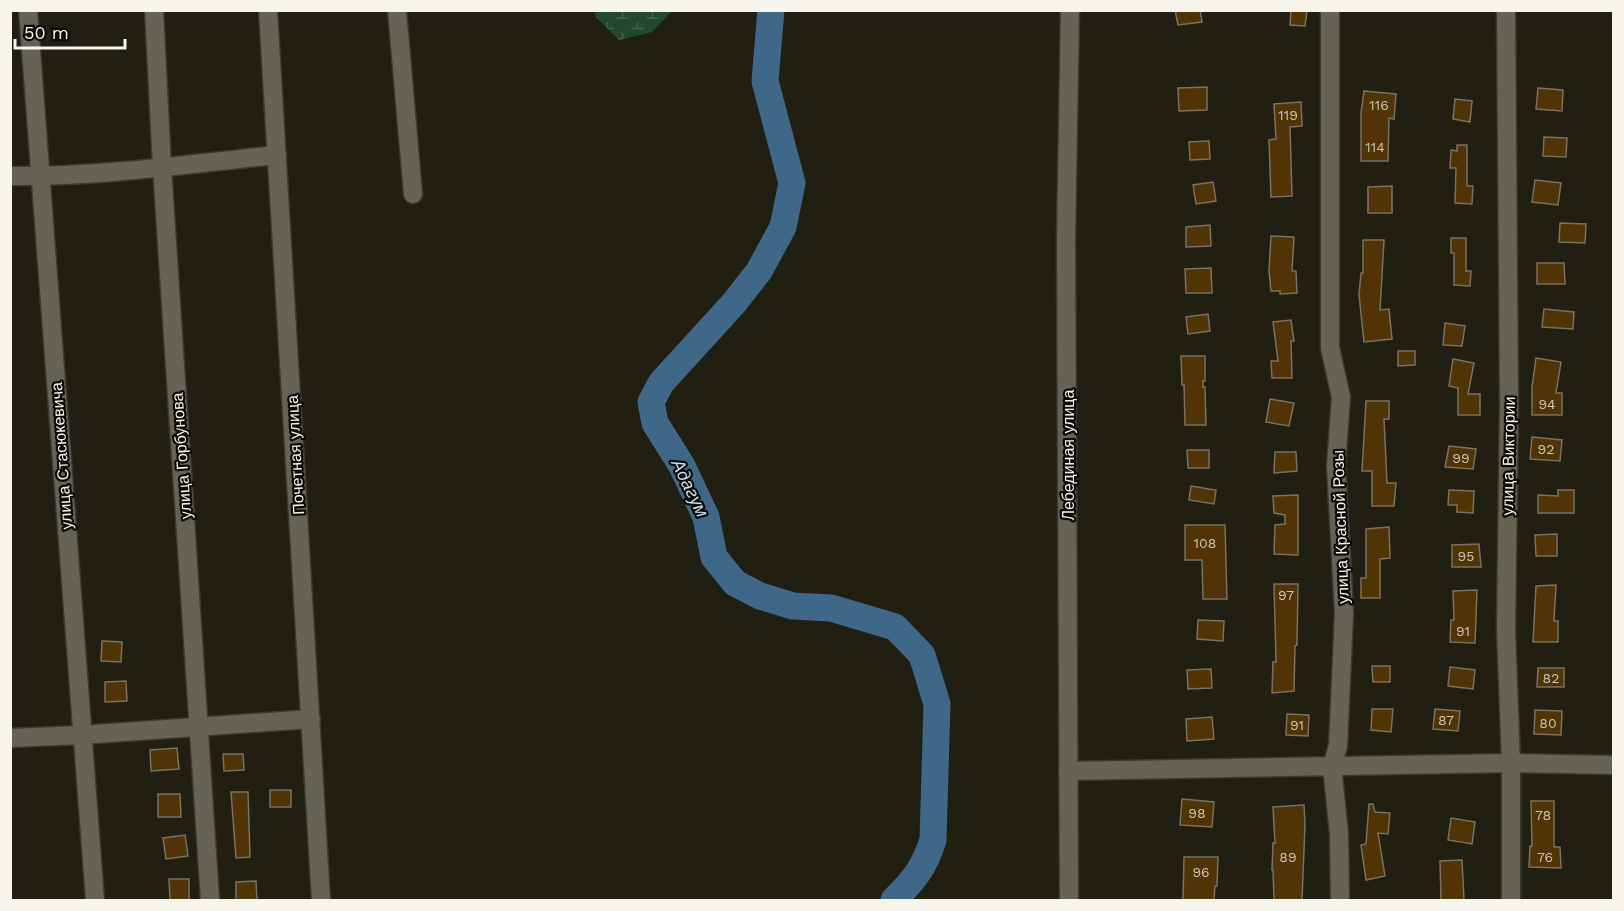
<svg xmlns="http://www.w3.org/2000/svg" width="1624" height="911" font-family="'Work Sans',sans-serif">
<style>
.wetland{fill:url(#wetland-marsh)}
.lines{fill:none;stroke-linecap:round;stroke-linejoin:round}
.river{stroke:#3e6788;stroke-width:27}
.building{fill:#503405;stroke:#7b7062;stroke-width:1.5}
.minor-casing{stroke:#3a3830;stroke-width:21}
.minor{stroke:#666354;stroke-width:18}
.labels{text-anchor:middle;stroke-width:4.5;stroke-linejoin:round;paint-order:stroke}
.number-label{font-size:14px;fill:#ccc4b2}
.street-label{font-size:16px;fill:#f6f4eb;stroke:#0a0904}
.water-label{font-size:18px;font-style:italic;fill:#c8e1f7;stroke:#0a0904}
</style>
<defs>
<pattern id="wetland-marsh" width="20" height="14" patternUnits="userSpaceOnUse" patternTransform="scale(1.5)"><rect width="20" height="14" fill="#22492b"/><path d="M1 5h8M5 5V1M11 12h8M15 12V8" fill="none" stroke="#43644a"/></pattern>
</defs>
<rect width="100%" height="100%" fill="#211f11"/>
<polygon class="wetland" points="594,11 594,10 672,11 652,32 619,40 596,17"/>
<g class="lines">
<path class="river" d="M 771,10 L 765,81 L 792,183 L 783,227 L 759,271 L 734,303 L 661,383 L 651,402 L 655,423 L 682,466 L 706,517 L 714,557 L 735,583 L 760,596 L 793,606 L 831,608 L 895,627 L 922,655 L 937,704 L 933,840 C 924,868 914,880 894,900"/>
</g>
<g class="building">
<polygon points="1175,10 1200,10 1202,22 1178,25"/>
<polygon points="1291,10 1307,10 1305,26 1290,25"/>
<polygon points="1207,87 1207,110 1179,111 1178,88"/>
<polygon points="1538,88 1563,90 1562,111 1536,109"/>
<polygon points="1364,91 1396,94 1394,119 1389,118 1388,161 1361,161 1361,113"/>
<polygon points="1455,99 1472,101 1470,122 1453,119"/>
<polygon points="1301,102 1302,126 1290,127 1292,196 1271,197 1269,140 1276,139 1274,104"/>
<polygon points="1544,137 1567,138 1566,157 1543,156"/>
<polygon points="1209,141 1210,159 1190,160 1189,142"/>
<polygon points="1457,145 1467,145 1467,186 1473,186 1472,204 1455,203 1456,168 1450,168 1451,150 1457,151"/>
<polygon points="1535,180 1561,183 1558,205 1532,202"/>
<polygon points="1213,182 1216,201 1196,204 1193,185"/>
<polygon points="1392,186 1392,213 1368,213 1368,187"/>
<polygon points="1560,223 1586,224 1585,243 1559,242"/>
<polygon points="1210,225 1211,246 1186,247 1186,227"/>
<polygon points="1271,236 1294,237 1292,271 1296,271 1297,293 1280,294 1280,291 1271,291 1269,271"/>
<polygon points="1451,238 1466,238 1466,271 1471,271 1470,286 1454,285 1454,253 1451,253"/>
<polygon points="1363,240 1384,240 1380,310 1389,309 1392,339 1364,342 1359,295 1361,273 1363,273"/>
<polygon points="1537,263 1564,263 1565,284 1537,284"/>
<polygon points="1211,268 1212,293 1186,293 1185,269"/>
<polygon points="1544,309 1574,312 1573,329 1542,327"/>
<polygon points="1208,314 1210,331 1188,334 1186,317"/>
<polygon points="1291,320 1294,341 1291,341 1292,378 1272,378 1271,361 1278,361 1273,322"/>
<polygon points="1445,323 1465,326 1462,346 1443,345"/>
<polygon points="1398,351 1415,351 1415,365 1398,366"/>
<polygon points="1181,356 1205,356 1205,381 1203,381 1203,387 1205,387 1206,425 1185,425 1184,385 1182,385"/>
<polygon points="1536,358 1561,362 1556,393 1562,393 1562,415 1532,415 1532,387"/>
<polygon points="1453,359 1474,363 1468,394 1480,394 1480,415 1458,415 1458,388 1449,386"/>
<polygon points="1270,399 1294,403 1289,426 1266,422"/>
<polygon points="1366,401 1389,401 1389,419 1384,419 1387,483 1396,483 1394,506 1372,506 1372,471 1362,471"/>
<polygon points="1532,437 1562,440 1560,461 1530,459"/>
<polygon points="1449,446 1476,449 1473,469 1445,467"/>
<polygon points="1187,450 1209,450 1209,468 1188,468"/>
<polygon points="1275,452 1296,452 1297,471 1274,473"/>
<polygon points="1191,486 1216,490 1214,504 1189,500"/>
<polygon points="1449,490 1474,491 1473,513 1457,512 1457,505 1448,505"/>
<polygon points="1558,490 1574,490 1574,513 1538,513 1538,495 1558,496"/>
<polygon points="1298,495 1298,555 1274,554 1275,525 1285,524 1285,515 1274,513 1273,496"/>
<polygon points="1185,525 1225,525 1227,599 1203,599 1202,560 1185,560"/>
<polygon points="1389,527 1390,558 1380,559 1380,598 1361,598 1361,578 1366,578 1366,529"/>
<polygon points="1557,534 1557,556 1536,556 1535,535"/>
<polygon points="1479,544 1481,567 1452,567 1452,545"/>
<polygon points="1274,584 1298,584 1297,645 1295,646 1294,691 1272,693 1273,662 1276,662"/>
<polygon points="1556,585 1554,621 1558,621 1558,642 1533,642 1536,586"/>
<polygon points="1477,590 1475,643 1450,642 1451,620 1454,620 1453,591"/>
<polygon points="1198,620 1224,621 1223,641 1197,639"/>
<polygon points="102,641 122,642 121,662 101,661"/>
<polygon points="1372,666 1390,666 1390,682 1373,682"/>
<polygon points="1450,667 1475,670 1473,689 1448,686"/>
<polygon points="1538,668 1564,668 1564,687 1537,687"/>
<polygon points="1211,669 1212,688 1188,689 1187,670"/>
<polygon points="126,681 127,701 105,702 105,682"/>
<polygon points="1372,709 1393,709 1391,732 1371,730"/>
<polygon points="1435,709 1460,711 1458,731 1433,729"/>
<polygon points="1535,710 1562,711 1561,735 1534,734"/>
<polygon points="1287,714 1309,715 1308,736 1286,735"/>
<polygon points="1212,717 1214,739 1187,741 1186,719"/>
<polygon points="177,748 179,769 151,771 150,750"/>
<polygon points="223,754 243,754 244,770 224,771"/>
<rect x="270" y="790" width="21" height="17"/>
<polygon points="231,792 248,792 250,857 236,858"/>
<polygon points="158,794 180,794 181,817 158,817"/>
<polygon points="1182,799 1214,802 1212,827 1180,825"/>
<polygon points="1531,801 1554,801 1554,847 1560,847 1561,868 1529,867 1530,846 1532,846"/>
<polygon points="1369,804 1373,804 1375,812 1390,813 1388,834 1378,833 1385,876 1366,880 1361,845 1366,844"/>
<polygon points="1304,805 1305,825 1302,900 1274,900 1273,870 1272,870 1273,843 1275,843 1273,807"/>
<polygon points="1451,818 1475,822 1472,844 1448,840"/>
<polygon points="185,835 188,856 166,859 163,838"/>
<polygon points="1184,857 1218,857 1217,886 1215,886 1214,900 1183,900"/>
<polygon points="1462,860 1464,900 1441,900 1440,861"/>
<polygon points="169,879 189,879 189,900 170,900"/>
<polygon points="256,881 257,900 236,900 236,882"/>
</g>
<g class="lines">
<defs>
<g id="minor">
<polyline points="28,10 95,900"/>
<polyline points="154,10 162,167 210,900"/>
<polyline points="268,10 321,900"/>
<polyline points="397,10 413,194"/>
<polyline points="1330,10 1330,348 1341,397 1336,466 1344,614 1338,746 1332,766 1339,834 1340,900"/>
<polyline points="1506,10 1509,402 1506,630 1511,763 1511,900"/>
<path d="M 10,176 C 99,177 189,164 277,155"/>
<polyline points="10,738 81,735 311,719"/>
<polyline points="1068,771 1511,763 1614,765"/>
<polyline points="1069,900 1066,239 1070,10"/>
</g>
</defs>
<use href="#minor" class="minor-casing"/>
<use href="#minor" class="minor"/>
</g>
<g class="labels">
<g class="number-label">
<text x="1379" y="110">116</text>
<text x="1288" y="120">119</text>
<text x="1375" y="152">114</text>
<text x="1547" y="409">94</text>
<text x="1546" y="454">92</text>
<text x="1461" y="463">99</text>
<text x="1205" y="548">108</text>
<text x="1466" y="561">95</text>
<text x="1286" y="600">97</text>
<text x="1463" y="636">91</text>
<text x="1551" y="683">82</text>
<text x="1446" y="725">87</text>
<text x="1548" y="728">80</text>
<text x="1297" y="730">91</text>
<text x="1197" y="818">98</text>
<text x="1543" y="820">78</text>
<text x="1288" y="862">89</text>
<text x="1545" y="862">76</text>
<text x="1201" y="877">96</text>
</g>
<g class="street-label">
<text transform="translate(295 455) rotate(-93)" y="6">Почетная улица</text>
<text transform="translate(1068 455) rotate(-90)" y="6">Лебединая улица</text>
<text transform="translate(61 456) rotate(-94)" y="6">улица Стасюкевича</text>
<text transform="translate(181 456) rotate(-94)" y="6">улица Горбунова</text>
<text transform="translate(1508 456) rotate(-89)" y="6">улица Виктории</text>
<text transform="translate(1340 527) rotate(-92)" y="6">улица Красной Розы</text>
</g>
<g class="water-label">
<text transform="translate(690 488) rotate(64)" y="6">Адагум</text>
</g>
</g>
<rect width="1624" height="911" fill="none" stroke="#f6f4eb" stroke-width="24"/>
<path d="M15 39v9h110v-9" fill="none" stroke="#f6f4eb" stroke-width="3"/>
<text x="24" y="39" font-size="18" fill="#f6f4eb" stroke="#0a0904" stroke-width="4.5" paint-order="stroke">50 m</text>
</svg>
